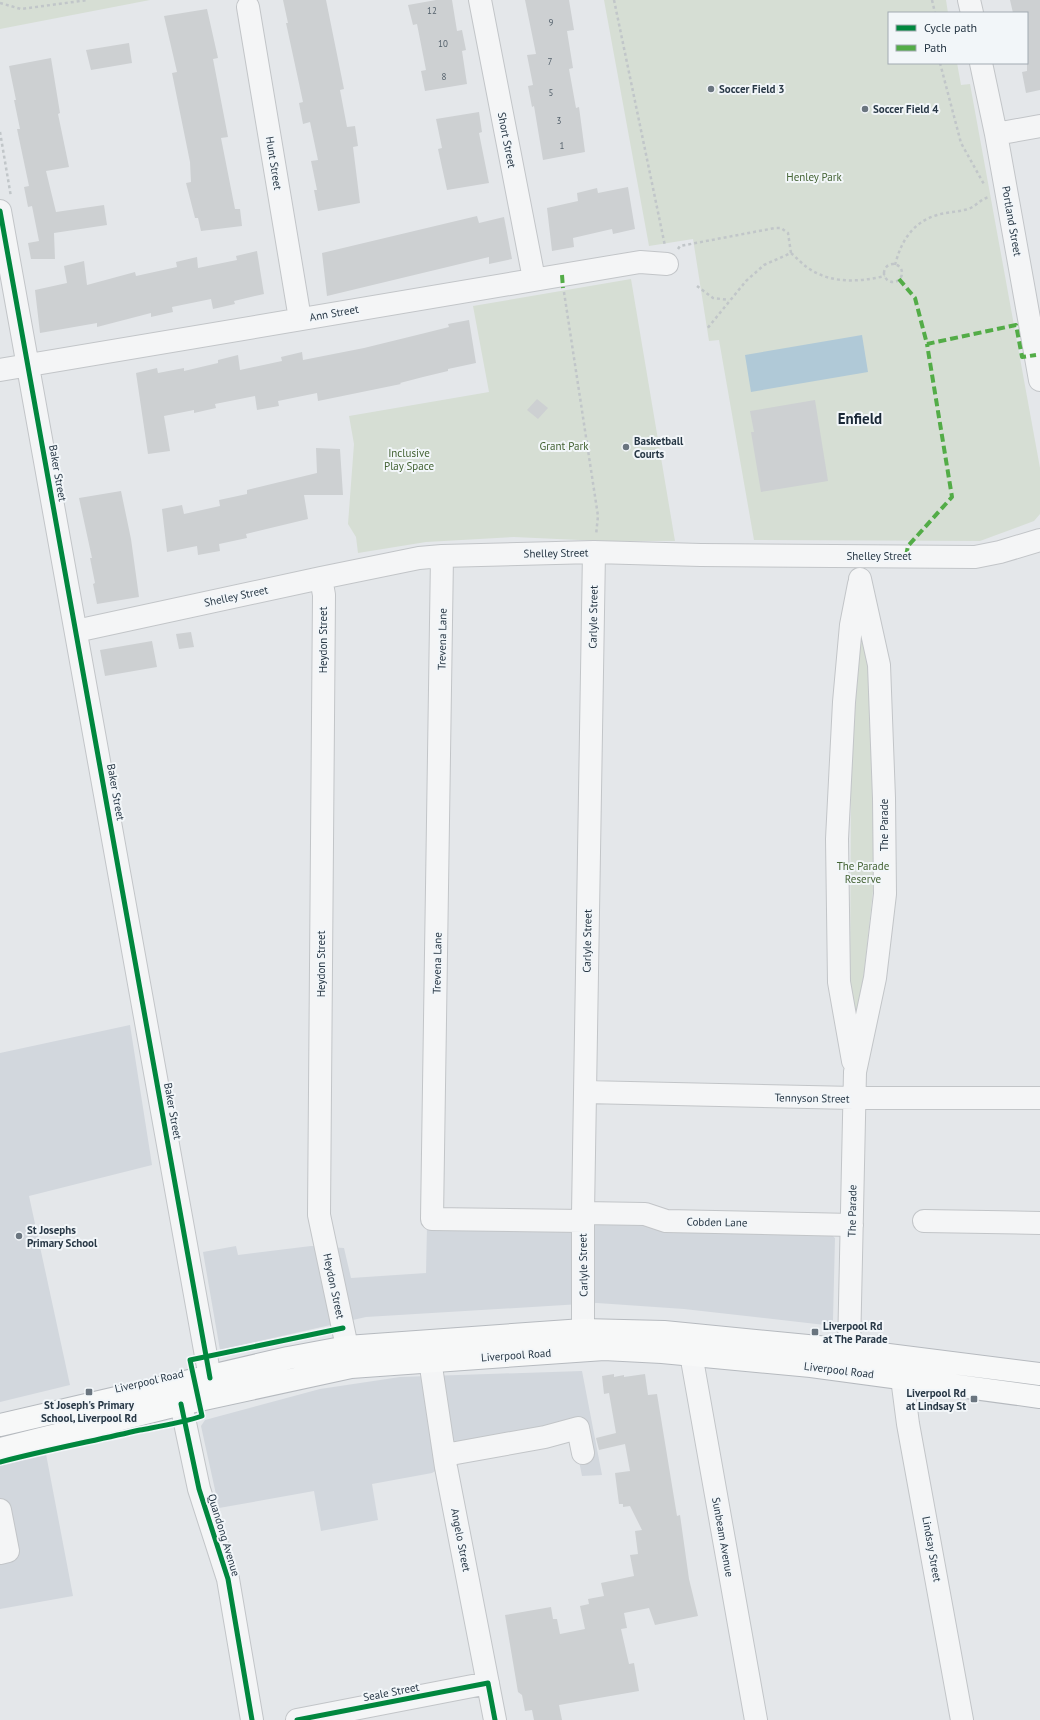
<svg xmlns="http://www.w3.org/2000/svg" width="1040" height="1720" font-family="'PT Sans',sans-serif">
<rect width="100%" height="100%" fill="#e4e7ea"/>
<path fill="#d2d7dd" d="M130,1025L152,1165L29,1196L70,1385L0,1402V1053Z
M601,1220L650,1221L655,1229L827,1231L835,1238L833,1320L825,1325L684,1309L597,1303L366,1317L220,1350L203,1252L236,1246L238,1255L311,1246L344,1248L351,1278L426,1273L427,1226Z
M582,1371L602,1475L582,1476L574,1436L458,1457L432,1473L372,1484L378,1520L321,1531L314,1491L219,1508L201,1426L205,1420L320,1389L400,1377Z
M46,1454L73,1596L0,1609V1465Z"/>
<path fill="#d6ded4" d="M0,0H150L0,29Z
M604,0H946L948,13H889V63H957L961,85L970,84L1040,468V514L1034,521L980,541L754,540L719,340L709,341L693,239L649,246Z
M631,279L675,541H601L514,537L426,542L358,553L356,537L348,524L354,444L349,416L489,392L473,306Z
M859,641L870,647L875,873L858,1027L850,990L851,773Z"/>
<path fill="#b0c9d7" d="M862,335L868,372L751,392L745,355Z"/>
<path fill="#cdd0d2" d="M283,0H326L344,89L340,90L347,127L355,126L358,146L353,147L360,203L318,211L314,190H317L311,161L318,160L310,122L303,124L299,103L303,102L286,23H288Z
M436,0H452L457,31L462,30L466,50L462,51L467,84L425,91L421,71L426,70L417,24L413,25L408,5Z
M525,0H569L574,30L567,31L573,68L569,69L576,108L579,107L585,152L543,160L534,106L532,107L528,86L533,85L527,55L536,54Z
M1010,0H1040V90L1026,93L1022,72L1027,71V13H1013Z
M207,9L218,58L213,59L228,137L221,138L235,209H240L242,226L201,231L198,218H195L186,183L191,182L190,162L172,73L177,72L164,16Z
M129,43L132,63L91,70L86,50Z
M51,58L60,113L58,114L69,167L46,171L56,212L104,205L107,225L54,233L55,259H31L28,243L39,241L32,206L28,207L24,187L29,186L17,129H20L14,100H16L9,66Z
M479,112L482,132L479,133L489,183L447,190L438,149L442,148L436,119Z
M628,187L635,229L613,234L612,229L573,238L574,247L552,251L547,208L578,201L577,193L597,188L598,193Z
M477,216L479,223L504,217L512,259L489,264V257L327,296L322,253Z
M257,251L264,294L234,301L235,304L213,309L211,299L172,307L173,312L151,317V313L97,327V323L40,333L35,290L67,283L64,266L84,261L87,285L135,272L136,276L177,267L176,262L197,257L198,268L237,260L236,256Z
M469,320L476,363L448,369V371L423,377L400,383L401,384L318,401L317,393L278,401L279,406L257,410L255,396L215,404L216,408L194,413V410L164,416L170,451L148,454L136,373L157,368L158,373L184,368V371L218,363V360L238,355L240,370L282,361L281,357L302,352L303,360L364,348L421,334L449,327L448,324Z
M537,399L548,408L538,419L527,410Z
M815,400L828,481L761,492L751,432H754L750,411Z
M316,448L340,449L343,495H304L308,519L246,534L247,538L219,544L220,551L198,555L197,546L167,552L162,509L182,505L184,514L220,506L219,500L247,494V490L317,473Z
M121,491L131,539L139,597L97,604L93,584L95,583L90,558H92L79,498Z
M191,632L194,647L179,649L176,634Z
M152,641L157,667L105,676L100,650Z
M614,1374V1377L624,1375V1377L645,1374L648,1395L657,1394L677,1516L680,1515L689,1579L698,1616L655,1625L649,1608L624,1613L627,1628L621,1629L629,1664L634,1663L639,1691L559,1705L562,1720H534L532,1710L525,1711L522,1695L518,1692L505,1615L551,1607L553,1619H557L560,1634L585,1629L580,1606L589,1604L588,1599L604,1596L601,1583L634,1576L630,1555L638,1554L635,1531L642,1530L630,1506L623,1507V1504H619L615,1473L630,1471L625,1444L599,1450L596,1438L616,1433L609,1393L604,1394L602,1376Z"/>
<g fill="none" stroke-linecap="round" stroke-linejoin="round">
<defs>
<path id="minor" d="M480,0L534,279
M969,0L972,13
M248,7L300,319
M981,63L996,134L1040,380
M996,134L1040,126
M0,211L210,1378
M0,370L640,262L667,264
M442,556L432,1219L583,1221
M321,578L324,595L319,1215L347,1347
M76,631L321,578L419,558L442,556L594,552L701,555L975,557L1000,552L1040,540
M853,1061L839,982L837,839L844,702L851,625L859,584
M585,1092L854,1098H1040
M583,1213L645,1214L666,1221L852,1225
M924,1221L1040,1223
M583,1330V1213L594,552
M849,1350L855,1072L875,978L885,894L884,798L879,665L860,579
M691,1354L756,1720
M430,1360L446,1467L495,1720
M902,1378L908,1424L962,1720
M181,1404L199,1489L228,1579L252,1720
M445,1455L545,1437L578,1428L583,1453
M0,1510L8,1551L0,1553
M297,1720L488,1683"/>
<path id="highway" d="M0,1425L288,1358L347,1347L583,1330L664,1332L849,1350L1040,1374
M0,1449L181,1404L351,1367L604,1349L662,1352L811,1366L1040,1397"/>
</defs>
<use href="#minor" stroke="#c2c5c8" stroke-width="24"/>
<use href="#highway" stroke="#b6babf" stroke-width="24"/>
<path stroke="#c1c6c9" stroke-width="2.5" stroke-dasharray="3 3" stroke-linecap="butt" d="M614,0L665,246
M932,0L935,13
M0,3L21,9L88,0
M940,63L961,143L985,186
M0,132L11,197
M678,249L680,246L775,228H781L788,233L791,253L764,265L746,281L706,330
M791,253C797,258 802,264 808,268C831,284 859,282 885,276
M884 273a9 9 0 1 1 18 0a9 9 0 1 1-18 0Z
M895,265C901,241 913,222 937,215C947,212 958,212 968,209C977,206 981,198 990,197
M697,286L713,298L729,300
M564,292L598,516L596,535"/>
<use href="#minor" stroke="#f4f5f6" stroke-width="22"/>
<use href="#highway" stroke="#f7f8f8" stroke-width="22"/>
<path stroke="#53ac47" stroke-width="4" stroke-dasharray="8 4" stroke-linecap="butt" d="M562,275L563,288
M899,279L915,298L927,344L1016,325L1022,357L1036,355
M906,556L908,546L952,497L927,344"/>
<defs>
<path id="cycleway" d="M0,211L210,1378
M181,1404L199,1489L228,1579L252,1720
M0,1462C46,1450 93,1441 140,1430C161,1426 181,1423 202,1416L190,1360L343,1328
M297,1720L488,1683L495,1720"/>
</defs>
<use href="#cycleway" stroke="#f2f6f9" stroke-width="8"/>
<use href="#cycleway" stroke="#00873e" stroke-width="5"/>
</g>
<g fill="#6a757f" stroke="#f2f6f9" stroke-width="1.5">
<circle cx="711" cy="89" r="4"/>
<circle cx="865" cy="109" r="4"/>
<circle cx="626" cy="447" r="4"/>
<circle cx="19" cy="1236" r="4"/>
<rect x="811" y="1328" width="8" height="8" rx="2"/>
<rect x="85" y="1388" width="8" height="8" rx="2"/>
<rect x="970" y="1395" width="8" height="8" rx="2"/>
</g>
<g text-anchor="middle" stroke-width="4" stroke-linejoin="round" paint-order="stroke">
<g font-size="9" fill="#525f6a">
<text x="432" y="14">12</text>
<text x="551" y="26">9</text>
<text x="443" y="47">10</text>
<text x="550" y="65">7</text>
<text x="444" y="80">8</text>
<text x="551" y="96">5</text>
<text x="559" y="124">3</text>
<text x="562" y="149">1</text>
</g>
<g font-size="11" font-weight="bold" fill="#283846" stroke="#f2f6f9" text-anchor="start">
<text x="719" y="93">Soccer Field 3</text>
<text x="873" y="113">Soccer Field 4</text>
<text x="634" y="445">Basketball<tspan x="634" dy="13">Courts</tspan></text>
<text x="27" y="1234">St Josephs<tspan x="27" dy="13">Primary School</tspan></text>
<text x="823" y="1330">Liverpool Rd<tspan x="823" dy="13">at The Parade</tspan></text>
<text x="966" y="1397" text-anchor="end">Liverpool Rd<tspan x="966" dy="13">at Lindsay St</tspan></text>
<text x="89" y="1409" text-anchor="middle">St Joseph's Primary<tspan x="89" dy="13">School, Liverpool Rd</tspan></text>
</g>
<g font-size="11" fill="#283846" stroke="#f2f6f9">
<text transform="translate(507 140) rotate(79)" y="4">Short Street</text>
<text transform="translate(274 163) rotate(81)" y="4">Hunt Street</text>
<text transform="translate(1012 221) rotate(80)" y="4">Portland Street</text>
<text transform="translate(334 313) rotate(-10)" y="4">Ann Street</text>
<text transform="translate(58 473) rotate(80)" y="4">Baker Street</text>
<text transform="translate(556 553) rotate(-1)" y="4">Shelley Street</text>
<text x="879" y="560">Shelley Street</text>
<text transform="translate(236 596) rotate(-12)" y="4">Shelley Street</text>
<text transform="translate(593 617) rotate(-89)" y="4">Carlyle Street</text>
<text transform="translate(442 639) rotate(-89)" y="4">Trevena Lane</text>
<text transform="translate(323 640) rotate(-90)" y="4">Heydon Street</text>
<text transform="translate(116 792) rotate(80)" y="4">Baker Street</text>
<text transform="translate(884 825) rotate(-90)" y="4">The Parade</text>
<text transform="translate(587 941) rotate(-89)" y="4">Carlyle Street</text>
<text transform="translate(437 963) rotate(-89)" y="4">Trevena Lane</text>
<text transform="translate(321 964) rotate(-90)" y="4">Heydon Street</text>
<text transform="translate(812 1098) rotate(1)" y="4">Tennyson Street</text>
<text transform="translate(173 1111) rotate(80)" y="4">Baker Street</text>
<text transform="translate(852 1211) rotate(-89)" y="4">The Parade</text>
<text transform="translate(717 1222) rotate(1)" y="4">Cobden Lane</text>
<text transform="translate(583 1265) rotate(-91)" y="4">Carlyle Street</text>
<text transform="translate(334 1286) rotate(78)" y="4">Heydon Street</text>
<text transform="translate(516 1355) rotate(-4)" y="4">Liverpool Road</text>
<text transform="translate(839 1370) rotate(7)" y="4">Liverpool Road</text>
<text transform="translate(149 1381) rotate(-13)" y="4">Liverpool Road</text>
<text transform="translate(224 1535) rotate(73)" y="4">Quandong Avenue</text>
<text transform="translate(723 1537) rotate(80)" y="4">Sunbeam Avenue</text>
<text transform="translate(461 1540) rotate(79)" y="4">Angelo Street</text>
<text transform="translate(932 1549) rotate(80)" y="4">Lindsay Street</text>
<text transform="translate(391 1692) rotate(-11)" y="4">Seale Street</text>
</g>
<g font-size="11" fill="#446334" stroke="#f2f6f9">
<text x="814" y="181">Henley Park</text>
<text x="564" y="450">Grant Park</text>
<text x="409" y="457">Inclusive<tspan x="409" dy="13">Play Space</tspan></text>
<text x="863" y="870">The Parade<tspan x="863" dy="13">Reserve</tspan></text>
</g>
<g font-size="15" font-weight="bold" fill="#1a2837" stroke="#f2f6f9">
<text x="860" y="424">Enfield</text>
</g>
</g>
<rect x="888" y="12" width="140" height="52" fill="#f2f6f9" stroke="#a1aab1"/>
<rect x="896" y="25" width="20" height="6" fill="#00873e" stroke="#a1aab1"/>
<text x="924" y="32" font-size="12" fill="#283846">Cycle path</text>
<rect x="896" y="45" width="20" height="6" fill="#53ac47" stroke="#a1aab1"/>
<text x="924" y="52" font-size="12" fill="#283846">Path</text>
</svg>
